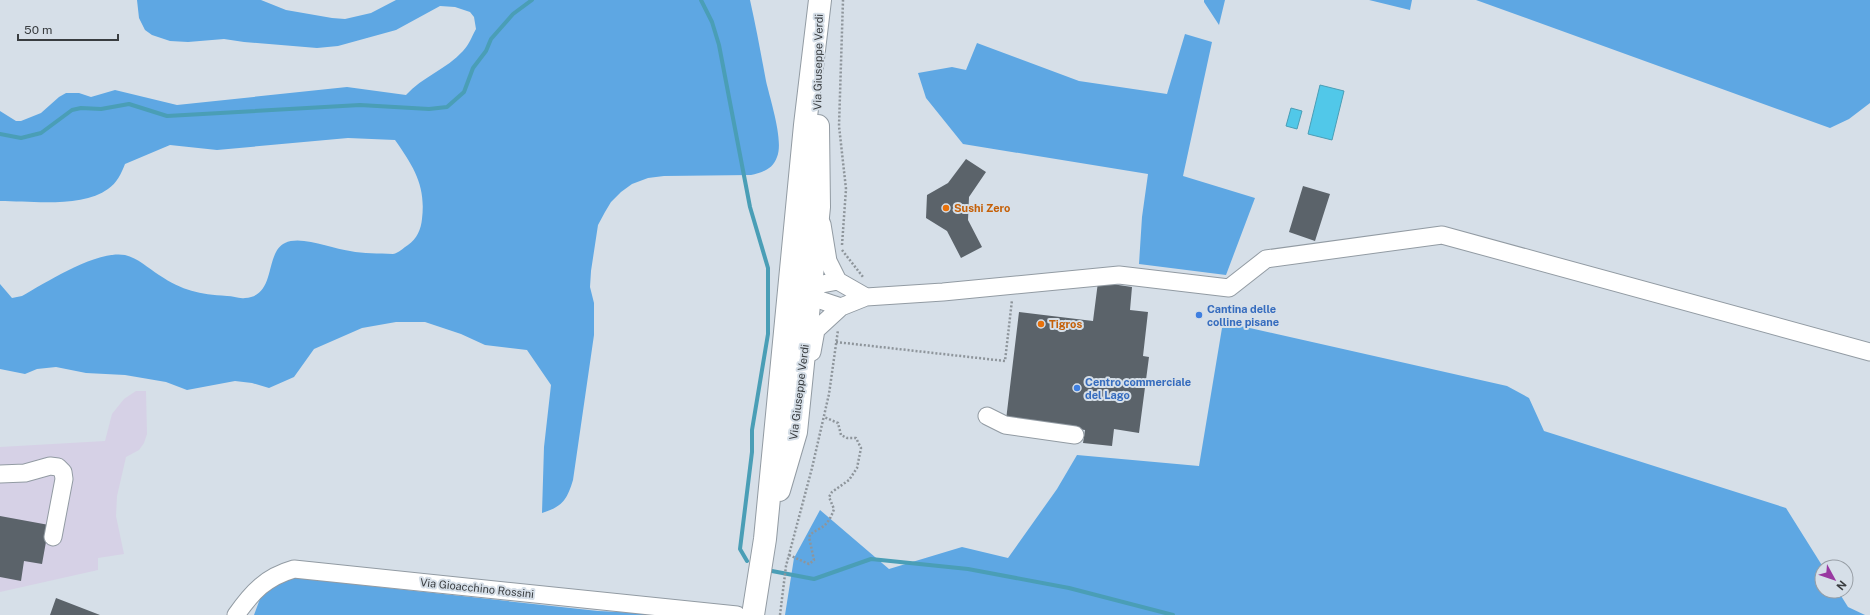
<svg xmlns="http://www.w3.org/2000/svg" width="1870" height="615" font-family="'Public Sans',sans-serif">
<rect width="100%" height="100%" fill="#d6dfe8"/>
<path fill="#d6d1e6" d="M136,391H146L147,434L144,443L139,450L126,457L117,496L116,516L124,554L98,558V570L0,592V447L105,441L112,414L124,399Z"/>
<path fill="#5ea7e3" d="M137,0H261L286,10L332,18L345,19L371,13L396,0H750C756,27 761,54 766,81C770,99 784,141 777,157C773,169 763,172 751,175L664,176L648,178L632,184L621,192L611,202L605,212L598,225L591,271L590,287L594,303V335L573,480C567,500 562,507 542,513L544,447L551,385L527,350L485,345L461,334L425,322H396L362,328L314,349L294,377L269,388L252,383L235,381L187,390L166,382L125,375L86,373L56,367L37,369L25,374L0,369V284L12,298L22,296C47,282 96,250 125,255C138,258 148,268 159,275C183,291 199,294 227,296C233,296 239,299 245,298C277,296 264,253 285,243C301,235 333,249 350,251C364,254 378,253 393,254C399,253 403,248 408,245C417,239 421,229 422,219C426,186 414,167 395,140L348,138L217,150L170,145L125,164C121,174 117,183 108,189C82,208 31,201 0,201V111L16,121H21L41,113L59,97L66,93H79L91,97L115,90L177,105L347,87L406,95C422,77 447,69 463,51C469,45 472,36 476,29L474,17L470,12L455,7L440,6L396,30L338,46L317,48L244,42L224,39L188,42L170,41L152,35L145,30L139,18Z
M1204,0H1225L1219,25L1204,2Z
M1369,0H1412L1410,10Z
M1476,0H1870V103L1849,119L1830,128Z
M1185,34L1212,42L1183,176L1255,198L1226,275L1139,264L1142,217L1148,174L963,144L926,98L918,73L952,67L966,70L977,43L1079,81L1167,94Z
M1223,322L1507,386L1529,398L1544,431L1786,508L1823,567L1822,591H1838L1848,607L1865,615H785L794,558L820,510L889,569L962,547L1008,558L1057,489L1077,455L1199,466Z
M288,577L598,611L682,615H254L261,596Z"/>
<path fill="#51c8e9" stroke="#4a9eb6" d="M1320,85L1344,91L1332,140L1308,134Z
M1291,108L1302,111L1297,129L1286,126Z"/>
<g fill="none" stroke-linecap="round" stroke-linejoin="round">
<path stroke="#4a9eb6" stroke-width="4" d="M701,0L712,22L719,45L750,207L768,268V334L752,430V452L740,549L747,561
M0,134L21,138L41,133L72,110L81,108L101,109L129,104L167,116L360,105L429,109L447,107L464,92L473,68L486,51L491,39L513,14L532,0
M772,571L814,579L871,559L968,569L1069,588L1173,615"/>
</g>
<path fill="#5b636a" d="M966,159L986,172L969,197L968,220L982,247L961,258L947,231L926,218L927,195L948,183Z
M1303,186L1330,194L1315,241L1289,232Z
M1098,282L1132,287L1130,310L1148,312L1143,356L1149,357L1139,433L1114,429L1112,446L1083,443L1085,430L1006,420L1019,312L1093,321Z
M0,516L49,525L42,564L24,561L21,581L0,577Z
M56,598L100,615H50Z"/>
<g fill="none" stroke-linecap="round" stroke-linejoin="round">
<defs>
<path id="minor" d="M822,224L828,261L838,281L866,297
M838,281L822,284L810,290L817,299L841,307
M812,352L816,330L841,307L866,297L943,292L1119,275L1229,288L1266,259L1442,235L1870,352
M987,416L1005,425L1075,435
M0,474L25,473L50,466L58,467L63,472L64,479L53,537
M236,615C252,592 266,577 294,569L737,615"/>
<path id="major" d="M779,490L796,432L819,207L818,126
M753,615L765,539L805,125L820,0"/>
</defs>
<use href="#minor" stroke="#929ba3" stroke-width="19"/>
<use href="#major" stroke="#929ba3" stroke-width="24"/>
<path stroke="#8e959b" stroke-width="2.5" stroke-dasharray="2 2" stroke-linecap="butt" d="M842,245L846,189L839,126L843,0
M842,250L863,277
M836,342L1005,361L1012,300
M789,555L809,564L814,560L809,537C812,532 814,532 819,529C827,525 831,518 834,509L829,497L832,492L849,480L857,468L861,448L856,438H847L841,435L838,423L824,417
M780,615L786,566L812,468L829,394L838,330"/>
<use href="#minor" stroke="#fff" stroke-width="17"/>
<use href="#major" stroke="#fff" stroke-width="22"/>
</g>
<g fill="#e8710a" stroke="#d6dfe8" stroke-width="1.5">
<circle cx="946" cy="208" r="4"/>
<circle cx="1041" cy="324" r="4"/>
</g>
<g fill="#3f7fe0" stroke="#d6dfe8" stroke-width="1.5">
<circle cx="1199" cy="315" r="4"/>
<circle cx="1077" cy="388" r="4"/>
</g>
<g text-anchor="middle" stroke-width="4" stroke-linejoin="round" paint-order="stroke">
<g font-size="11" fill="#393d40" stroke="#d6dfe8">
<text transform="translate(818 62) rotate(-89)" y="4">Via Giuseppe Verdi</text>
<text transform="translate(799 392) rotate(-83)" y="4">Via Giuseppe Verdi</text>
<text transform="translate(477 588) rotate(6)" y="4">Via Gioacchino Rossini</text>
</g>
<g font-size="11" font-weight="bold" fill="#c56008" stroke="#d6dfe8" text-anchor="start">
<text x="954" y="212">Sushi Zero</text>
<text x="1049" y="328">Tigros</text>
</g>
<g font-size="11" font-weight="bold" fill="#366cbe" stroke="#d6dfe8" text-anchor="start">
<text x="1207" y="313">Cantina delle<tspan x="1207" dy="13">colline pisane</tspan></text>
<text x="1085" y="386">Centro commerciale<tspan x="1085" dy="13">del Lago</tspan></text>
</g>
</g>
<g transform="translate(1834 579) rotate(130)"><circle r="19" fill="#d6dfe8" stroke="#979ea5"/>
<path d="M0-3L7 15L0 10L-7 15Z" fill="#9939a1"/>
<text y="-6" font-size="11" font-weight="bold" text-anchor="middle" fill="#393d40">N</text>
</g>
<path d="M18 34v6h100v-6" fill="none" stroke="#393d40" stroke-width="2"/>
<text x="24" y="34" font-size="12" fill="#393d40" stroke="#d6dfe8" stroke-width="3" paint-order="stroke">50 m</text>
</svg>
